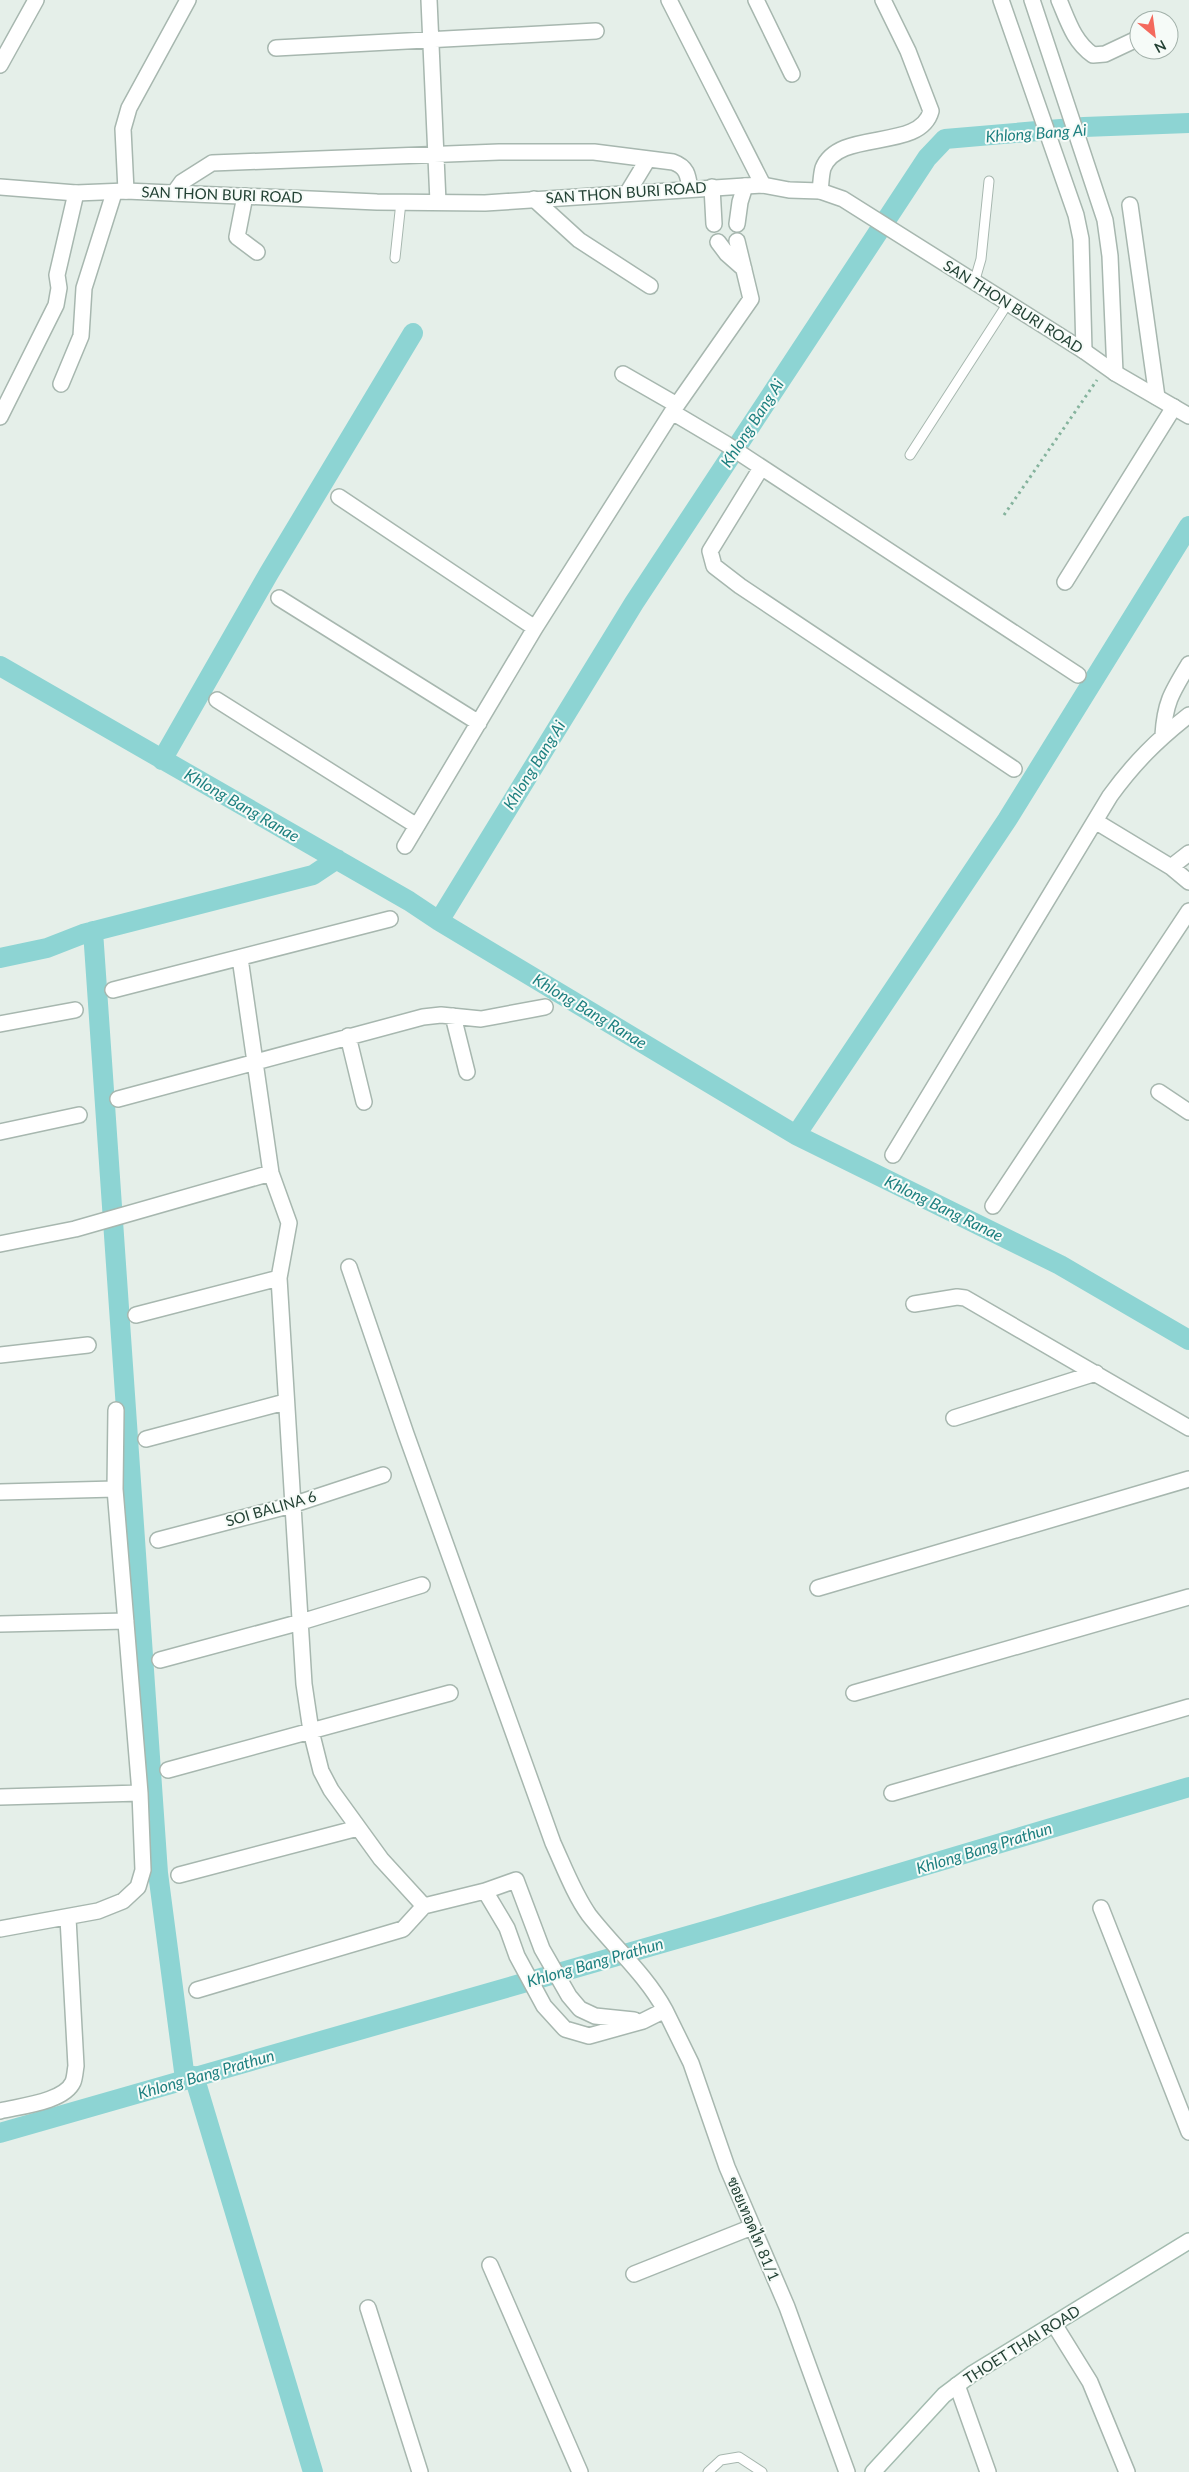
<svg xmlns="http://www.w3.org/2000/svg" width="1189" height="2472" font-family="Lato,Sarabun,sans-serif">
<rect width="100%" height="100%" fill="#e5efe9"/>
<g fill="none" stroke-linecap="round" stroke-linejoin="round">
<path stroke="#8dd4d3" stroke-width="20" d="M0,666L409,901L439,921L796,1135L1060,1265L1189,1340
M162,760L269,573L413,333
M439,921L634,603L927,158L945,139L1084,127L1189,123
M93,931L158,1873L185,2079
M0,958L47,948L83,934L313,875L337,859
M796,1135L1007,820L1189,526
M194,2076L313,2472
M0,2133L722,1926L1189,1787"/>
<defs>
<path id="service" d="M395,258L401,202
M974,283L981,259L989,181
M910,455L1008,303
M708,2472L721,2460L739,2457L762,2472"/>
<path id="minor" d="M429,0L438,202
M669,0L763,185
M756,0L792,74
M1001,0L1076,215L1081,239L1084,351
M1032,0L1105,220L1110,256L1115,373
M1059,0C1068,21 1074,42 1093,55L1105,54L1139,38
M276,48L596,31
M0,65L36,0
M712,187L714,224
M126,191L123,129L129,108L188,0
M820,191C821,184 821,175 823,168C839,128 920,152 931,111L908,51L883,0
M628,192L648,159
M174,193L182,182L212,163L499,152H594L673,162C687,167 688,175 690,189
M245,196L237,237L257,252
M534,199L579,240L650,286
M1130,205L1157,397
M737,224L740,202L745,186
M718,242L727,254L744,269
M623,374L677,405
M61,384L81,336L84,288L114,193
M672,412L726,444L1078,675
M0,417L56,305L59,288L57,275L76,193
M761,468L710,551L714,566L740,586L1014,769
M339,497L535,628
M1065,582L1174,407
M279,598L479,723
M217,700L417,826
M1163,735C1165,702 1172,692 1189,664
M1095,821L1171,867L1189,882
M405,846L535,628L672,412L751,299L737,241
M1171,867L1189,853
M240,958L271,1173L289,1223L279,1278L304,1684L311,1731L321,1771L331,1790L381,1859L424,1906
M113,990L390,919
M453,1016L467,1072
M0,1024L75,1010
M348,1036L364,1102
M1159,1092L1189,1112
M118,1099L423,1017L441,1015L481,1019L545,1007
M0,1132L79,1115
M893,1155L1110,796C1134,763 1157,740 1189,715
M993,1206L1189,911
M0,1244L75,1229L271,1173
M349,1267L406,1434L553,1843C564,1867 574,1894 589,1915C614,1947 646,1975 665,2010
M914,1304L957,1297L965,1298L1189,1428
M136,1315L279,1278
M0,1355L88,1345
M954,1418L1096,1373
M146,1439L285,1402
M0,1492L115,1489
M158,1540L292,1505L383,1475
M818,1588L1189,1479
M0,1624L126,1621
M160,1660L301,1622L422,1585
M854,1693L1189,1597
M168,1770L450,1693
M892,1793L1189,1707
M0,1797L140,1793
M179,1875L358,1828
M485,1891L507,1928L517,1956L544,2006L565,2029L589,2036L643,2021L665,2010L691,2063L727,2167L787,2307L847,2472
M424,1906L485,1891L516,1880L542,1949L569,1996L580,2009L595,2016L634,2020
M1101,1908L1189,2132
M0,1929L98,1911L123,1901L138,1887L143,1870L140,1793L115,1489L116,1410
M197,1990L403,1929L424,1906
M0,2111C20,2106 64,2102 73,2082C75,2077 75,2071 76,2066L68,1918
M490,2265L580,2472
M634,2274L752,2227
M368,2308L420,2472
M1054,2324L1090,2382L1127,2472
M957,2385L988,2472"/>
<path id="tertiary" d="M0,187L76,193L126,191L377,202L485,203L745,186L763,185L789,190L820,191L843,199L1084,351L1115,373L1189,416"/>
<path id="secondary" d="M873,2472L944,2395L972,2374L1189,2241"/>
</defs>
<use href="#service" stroke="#a7b7af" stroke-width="11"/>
<use href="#minor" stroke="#a7b7af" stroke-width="18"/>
<use href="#tertiary" stroke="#a7b7af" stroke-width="18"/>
<use href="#secondary" stroke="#a3bbaf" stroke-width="18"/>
<path stroke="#85b39d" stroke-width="3" stroke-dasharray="2.5 4" stroke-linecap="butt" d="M1004,515L1097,380"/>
<use href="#service" stroke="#fff" stroke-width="9"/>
<use href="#minor" stroke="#fff" stroke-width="15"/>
<use href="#tertiary" stroke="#fff" stroke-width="15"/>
<use href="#secondary" stroke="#fff" stroke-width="15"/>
</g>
<g text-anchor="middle" stroke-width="4" stroke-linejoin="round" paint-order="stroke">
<g font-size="15" fill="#234134" stroke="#f6fbf8">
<text transform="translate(626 193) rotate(-4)" y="5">SAN THON BURI ROAD</text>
<text transform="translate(222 195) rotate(2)" y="5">SAN THON BURI ROAD</text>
<text transform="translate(1013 307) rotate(32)" y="5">SAN THON BURI ROAD</text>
<text transform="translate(271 1509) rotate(-16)" y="5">SOI BALINA 6</text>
<text transform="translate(753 2229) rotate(67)" y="5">ซอยเทอดไท 81/1</text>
<text transform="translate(1022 2345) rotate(-32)" y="5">THOET THAI ROAD</text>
</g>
<g font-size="16" font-style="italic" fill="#1c7f7f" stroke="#f6fbf8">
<text transform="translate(1036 133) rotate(-4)" y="6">Khlong Bang Ai</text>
<text transform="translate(752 423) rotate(-57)" y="6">Khlong Bang Ai</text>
<text transform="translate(534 765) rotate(-58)" y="6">Khlong Bang Ai</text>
<text transform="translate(242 805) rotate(30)" y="6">Khlong Bang Ranae</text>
<text transform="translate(590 1011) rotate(31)" y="6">Khlong Bang Ranae</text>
<text transform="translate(944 1208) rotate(26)" y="6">Khlong Bang Ranae</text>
<text transform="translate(984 1848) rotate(-17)" y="6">Khlong Bang Prathun</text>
<text transform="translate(595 1962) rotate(-16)" y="6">Khlong Bang Prathun</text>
<text transform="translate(206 2074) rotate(-16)" y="6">Khlong Bang Prathun</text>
</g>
</g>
<g transform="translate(1154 35) rotate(151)"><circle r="24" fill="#f6fbf8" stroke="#a2b1aa"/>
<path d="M0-4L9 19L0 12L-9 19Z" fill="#f4695d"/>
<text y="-8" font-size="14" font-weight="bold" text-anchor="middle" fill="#234134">N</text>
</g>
</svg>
